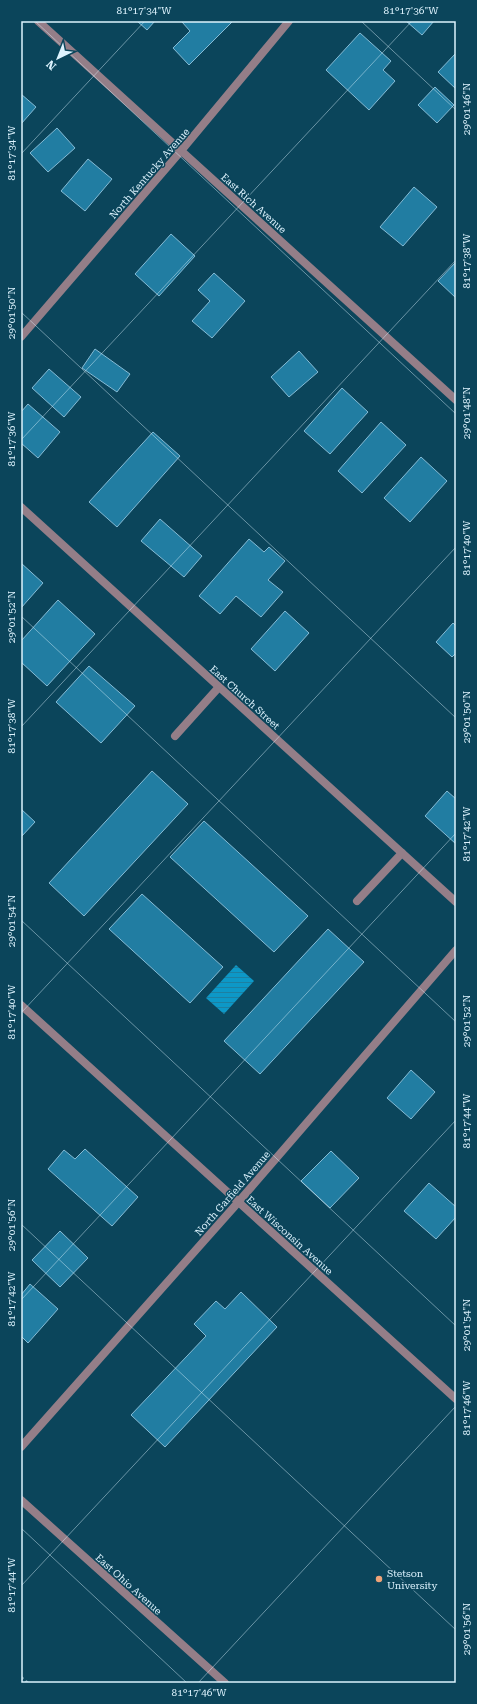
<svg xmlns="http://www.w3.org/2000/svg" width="477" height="1704" font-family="'Roboto Serif',serif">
<defs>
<pattern id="water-rules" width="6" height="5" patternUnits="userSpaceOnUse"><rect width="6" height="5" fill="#0d98c7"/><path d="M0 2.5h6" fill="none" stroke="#1d80a2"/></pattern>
</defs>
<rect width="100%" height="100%" fill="#0b455b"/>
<path fill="url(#water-rules)" d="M236,965L254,981L224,1014L206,998Z"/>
<path fill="#217da2" stroke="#85bbd5" d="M137,21H155L147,30Z
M183,21H233L189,65L173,48L190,31L182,22Z
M406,21H434L422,35Z
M360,33L391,61L383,70L395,81L369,110L326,70Z
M456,53V89L438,72Z
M435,87L454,105L437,123L418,105Z
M21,94L36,107L21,124Z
M57,128L75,148L48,172L30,153Z
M88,159L112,179L85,211L61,191Z
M414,187L437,207L403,246L380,227Z
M171,234L195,256L159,296L135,274Z
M456,262V298L438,281Z
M214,273L245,301L212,338L192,321L210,301L198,290Z
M95,349L130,374L117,392L82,368Z
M299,351L318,372L289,397L271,377Z
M49,369L81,397L64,417L32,388Z
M342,388L368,412L330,454L304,431Z
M28,404L60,432L38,458L21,443V412Z
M381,422L406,445L362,493L338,471Z
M153,432L180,456L117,527L89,502Z
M421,457L447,481L410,522L384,498Z
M160,519L202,556L184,577L141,541Z
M249,539L264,552L269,547L285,561L268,580L283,592L261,617L236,596L220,614L199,596Z
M21,563L43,583L21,608Z
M58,600L95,634L47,686L21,662V641Z
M285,611L309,633L275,671L251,649Z
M453,623L456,626V653L452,657L436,642Z
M89,666L135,706L101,743L56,702Z
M152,771L188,804L84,916L49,883Z
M447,791L456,799V844L425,816Z
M21,809L35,822L21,837Z
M204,821L308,916L274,952L170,857Z
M142,894L223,967L190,1003L109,929Z
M328,929L364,962L260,1074L224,1041Z
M411,1070L435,1092L411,1119L387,1098Z
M85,1149L138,1197L112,1226L48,1169L64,1150L75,1159Z
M331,1151L359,1178L330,1208L301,1181Z
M429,1183L456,1207V1217L436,1239L404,1211Z
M60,1231L88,1258L60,1287L32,1260Z
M30,1284L58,1309L28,1343L21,1336V1295Z
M241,1292L277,1327L165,1447L131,1415L206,1336L194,1324L216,1301L225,1309Z"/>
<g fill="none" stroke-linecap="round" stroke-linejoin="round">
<path stroke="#6f98a9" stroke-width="2.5" stroke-dasharray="3 3" stroke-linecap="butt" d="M21,1677L28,1683"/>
<path stroke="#947e88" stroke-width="8" d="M175,736L219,687
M357,901L402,853"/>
<path stroke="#947e88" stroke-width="8" d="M38,21L456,400
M21,337L181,151L289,21
M21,507L456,902
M21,1500L225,1683"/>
<path stroke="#947e88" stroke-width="8" d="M21,1005L456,1399
M21,1447L234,1207L456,950"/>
</g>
<path fill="none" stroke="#ddf3fe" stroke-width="1" stroke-opacity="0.45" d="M35,21L456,414M361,21L456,110M21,154L145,21M21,312L456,718M21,440L412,21M21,616L456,1022M21,727L456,260M21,920L456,1326M21,1013L456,547M21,1224L456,1630M21,1300L456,833M21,1528L187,1683M21,1586L456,1120M198,1683L456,1406"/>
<circle fill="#efa378" stroke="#0b455b" stroke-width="1.5" cx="379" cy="1579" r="4"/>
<g text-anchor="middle" stroke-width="3" stroke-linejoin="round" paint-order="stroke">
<g font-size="10" fill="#ddf3fe" stroke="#0b455b">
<text transform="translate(149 173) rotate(-49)" y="4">North Kentucky Avenue</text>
<text transform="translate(254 203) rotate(42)" y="4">East Rich Avenue</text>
<text transform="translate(245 697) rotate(42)" y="4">East Church Street</text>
<text transform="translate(232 1193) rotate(-49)" y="4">North Garfield Avenue</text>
<text transform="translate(290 1235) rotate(42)" y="4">East Wisconsin Avenue</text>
<text transform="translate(129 1584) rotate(42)" y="4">East Ohio Avenue</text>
</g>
<g font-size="10" fill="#ddf3fe" stroke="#0b455b" text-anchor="start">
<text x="387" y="1577">Stetson<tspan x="387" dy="12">University</tspan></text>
</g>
</g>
<rect width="477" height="1704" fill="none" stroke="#0b455b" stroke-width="44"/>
<g transform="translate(58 58) rotate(223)" stroke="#0b455b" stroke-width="3" paint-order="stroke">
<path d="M0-3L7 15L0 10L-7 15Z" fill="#ddf3fe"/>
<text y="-6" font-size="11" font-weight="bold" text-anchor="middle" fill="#ddf3fe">N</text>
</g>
<rect x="22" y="22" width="433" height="1660" fill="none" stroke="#ddf3fe" stroke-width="1.5"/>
<g font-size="10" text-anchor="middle" fill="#ddf3fe">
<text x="144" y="14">81°17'34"W</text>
<text x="411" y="14">81°17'36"W</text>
<text transform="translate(466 109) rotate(-90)" y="4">29°01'46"N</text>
<text transform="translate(11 153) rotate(-90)" y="4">81°17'34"W</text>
<text transform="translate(466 261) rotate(-90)" y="4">81°17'38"W</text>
<text transform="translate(11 313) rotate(-90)" y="4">29°01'50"N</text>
<text transform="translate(466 413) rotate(-90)" y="4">29°01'48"N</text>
<text transform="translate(11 439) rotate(-90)" y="4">81°17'36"W</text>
<text transform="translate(466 548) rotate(-90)" y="4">81°17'40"W</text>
<text transform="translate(11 617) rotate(-90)" y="4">29°01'52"N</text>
<text transform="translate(466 717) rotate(-90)" y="4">29°01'50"N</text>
<text transform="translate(11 726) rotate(-90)" y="4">81°17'38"W</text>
<text transform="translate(466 834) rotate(-90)" y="4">81°17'42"W</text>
<text transform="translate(11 921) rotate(-90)" y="4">29°01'54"N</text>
<text transform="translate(11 1012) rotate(-90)" y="4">81°17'40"W</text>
<text transform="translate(466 1021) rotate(-90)" y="4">29°01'52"N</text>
<text transform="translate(466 1121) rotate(-90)" y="4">81°17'44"W</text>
<text transform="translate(11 1225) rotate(-90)" y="4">29°01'56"N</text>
<text transform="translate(11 1299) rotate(-90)" y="4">81°17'42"W</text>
<text transform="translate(466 1325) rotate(-90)" y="4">29°01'54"N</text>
<text transform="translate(466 1408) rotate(-90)" y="4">81°17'46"W</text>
<text transform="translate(11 1585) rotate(-90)" y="4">81°17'44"W</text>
<text transform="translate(466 1629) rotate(-90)" y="4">29°01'56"N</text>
<text x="199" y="1696">81°17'46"W</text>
</g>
</svg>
